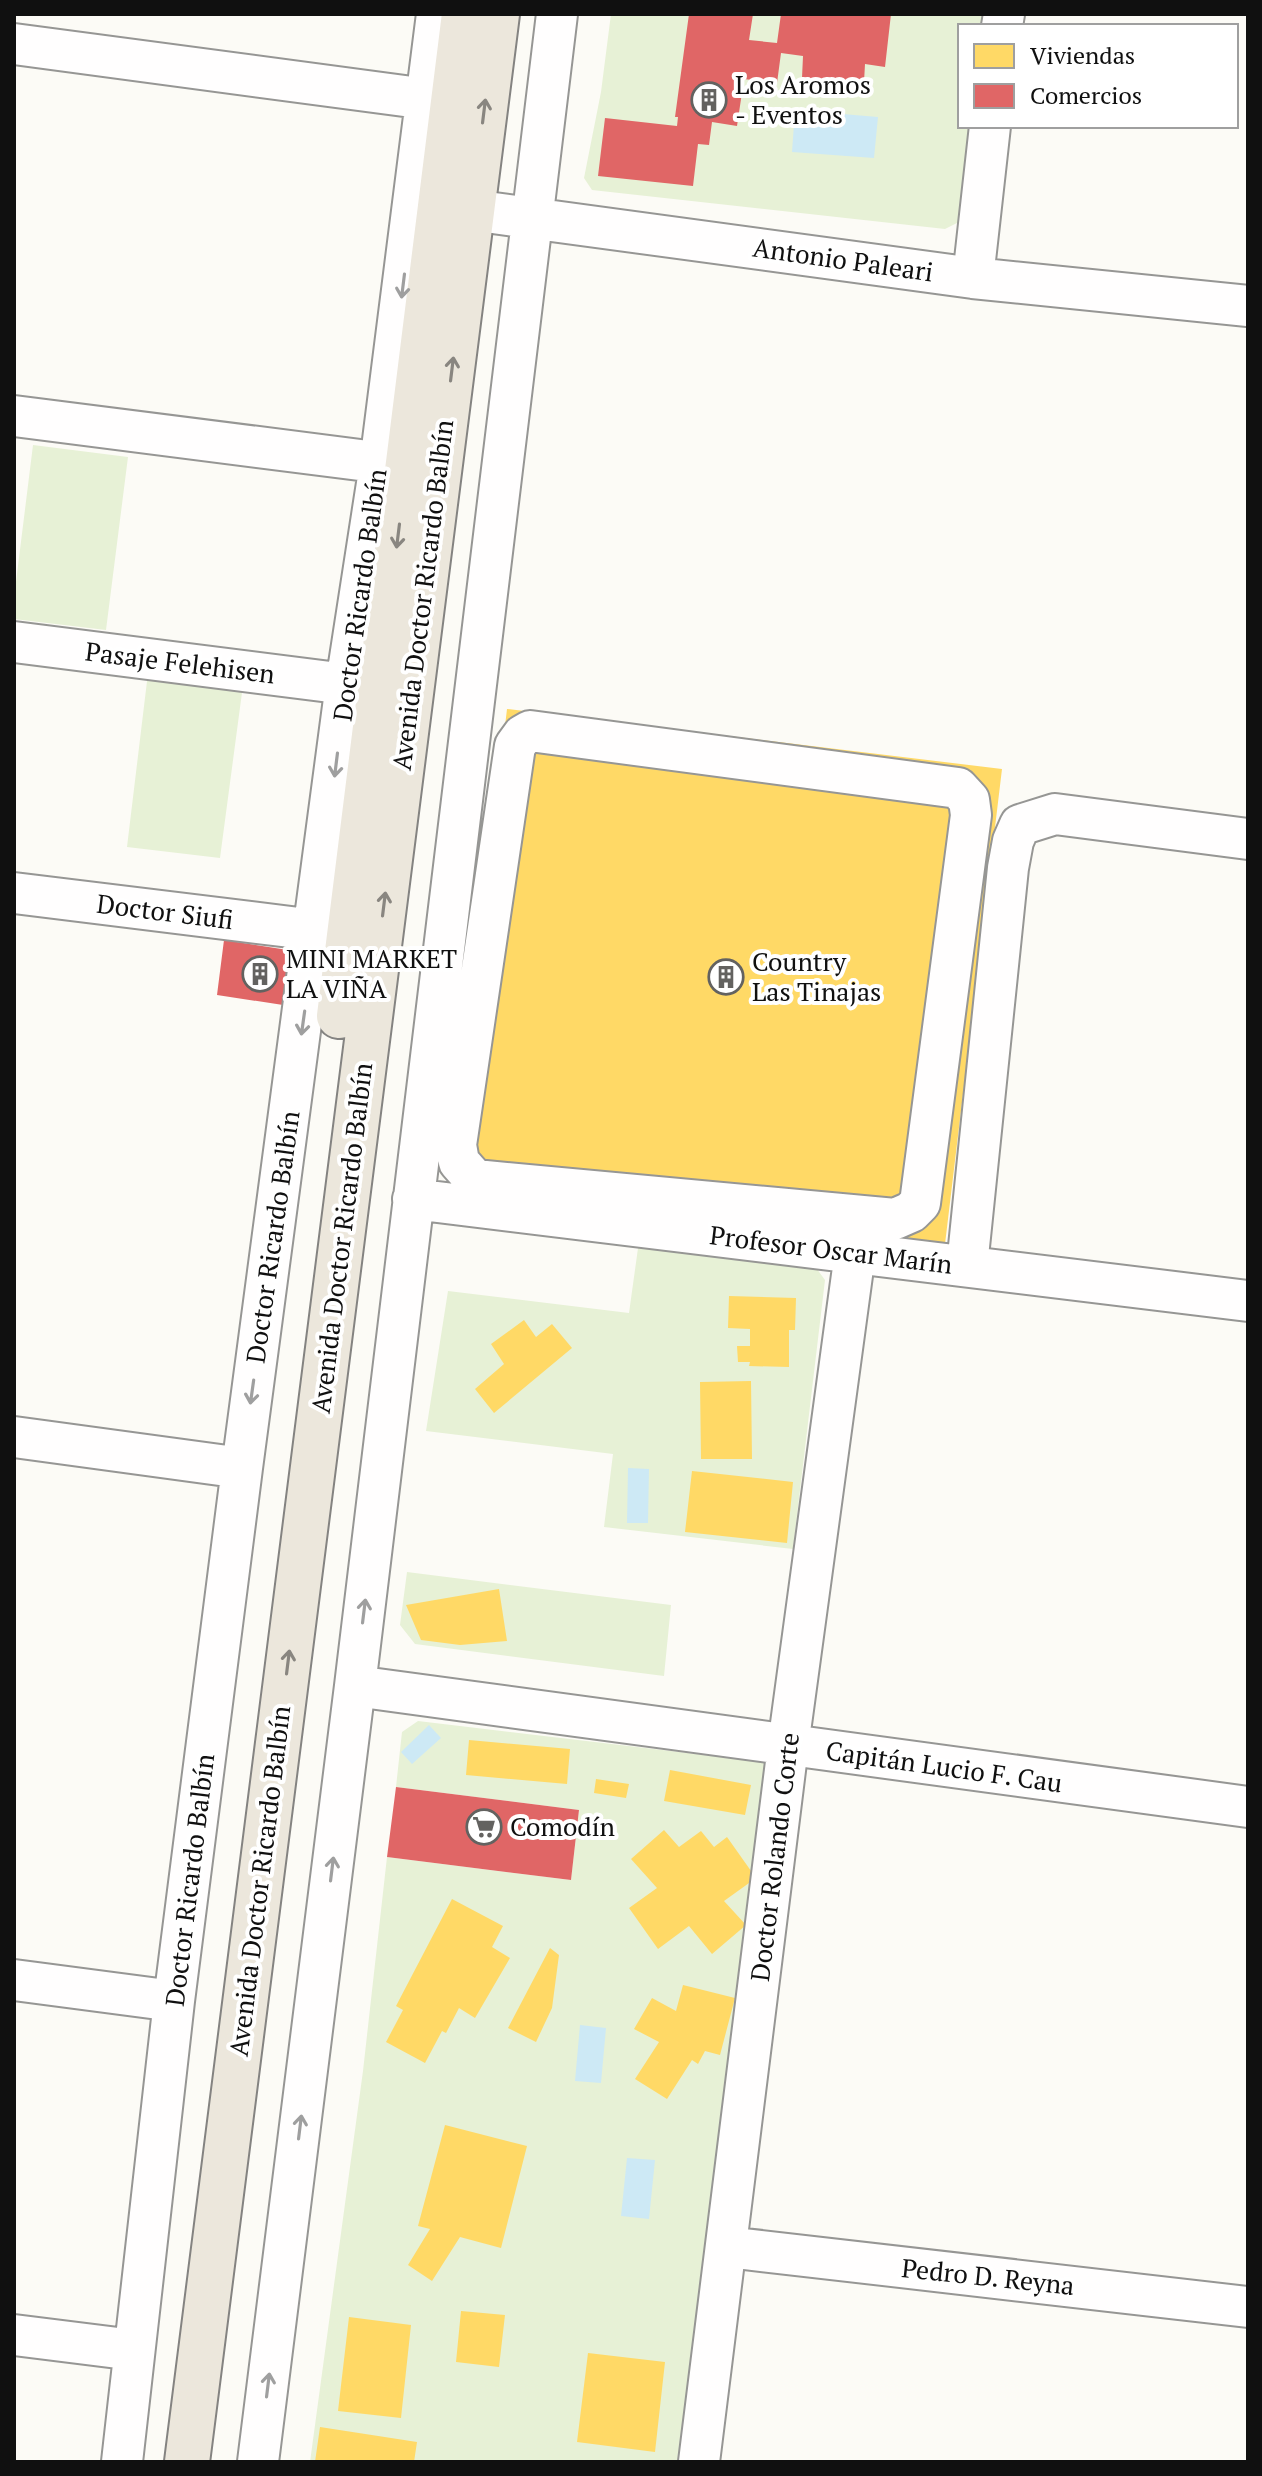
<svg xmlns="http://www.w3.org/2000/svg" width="1262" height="2476" font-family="'PT Serif',serif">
<rect width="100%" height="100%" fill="#fcfbf6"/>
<path fill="#e7f1d6" d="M611,14H990L989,26H960V126H977L959,222L945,229L592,190L584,178L601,92Z
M33,445L128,457L106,630L14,619V598Z
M148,673L243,685L220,858L127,847Z
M639,1241L814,1265L825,1280L793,1549L604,1527L613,1454L426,1431L448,1291L629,1313Z
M407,1572L671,1605L664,1676L415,1644L400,1625Z
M418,1721L764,1762L774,1778L689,2462H310L363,2071L387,1857L571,1880L579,1810L396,1787L402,1732Z"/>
<path fill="#cde9f5" d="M795,110L878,117L874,158L792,152Z
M628,1468L649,1469L648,1523H627Z
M429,1725L441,1738L412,1764L401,1752Z
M580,2025L606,2028L601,2083L575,2081Z
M627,2158L655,2160L649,2219L621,2216Z"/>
<path fill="#ffd966" d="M507,709L1002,769L945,1244L451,1184Z
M729,1296L796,1298L795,1330H789V1367L749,1366L750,1362H738L737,1346H750V1329L728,1328Z
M524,1320L536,1337L552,1324L572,1348L494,1413L475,1389L504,1364L491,1344Z
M751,1381L752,1459H701L700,1382Z
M692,1471L793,1482L787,1543L685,1532Z
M499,1589L507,1641L460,1645L421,1640L406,1605Z
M469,1740L570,1749L567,1784L466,1775Z
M670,1770L751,1785L745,1815L664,1801Z
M596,1779L629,1784L626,1798L594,1793Z
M664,1830L679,1847L701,1831L714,1847L727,1837L756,1878L724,1901L746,1925L712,1954L689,1926L658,1949L629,1908L657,1888L631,1859Z
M452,1899L503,1926L492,1947L510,1958L475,2018L459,2008L446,2033L442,2031L425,2063L386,2042L403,2010L396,2006Z
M550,1948L559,1955L552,2008L536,2042L508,2028Z
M683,1985L735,1998L720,2055L705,2051L698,2064L692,2060L667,2099L635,2079L659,2042L634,2029L652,1998L676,2011Z
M445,2125L527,2146L501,2248L460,2237L432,2281L408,2265L430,2229L418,2226Z
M461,2311L505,2315L499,2367L456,2362Z
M349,2317L411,2325L401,2418L338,2411Z
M588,2353L665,2362L655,2452L577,2442Z
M320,2427L417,2442L414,2462H315Z"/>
<path fill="#e06666" d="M689,14H753L749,40L777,43L781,14H891L885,67L865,64L864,82L802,78L803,56L781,53L777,83L744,79L737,126L712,122L709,145L698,144L693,186L598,176L605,118L677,126L678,117H675Z
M224,940L301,952L296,1007L217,995Z
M396,1787L579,1810L571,1880L387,1857Z"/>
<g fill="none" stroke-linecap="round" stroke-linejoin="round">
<defs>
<path id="minor" d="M1002,26L1004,14
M14,44L427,99
M442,206L973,278L1248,306
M973,278L990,126
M14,416L407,466
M14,642L346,684
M530,731L958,788L969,800L971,815L920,1203L911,1212L895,1219L475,1180L459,1162L456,1145L515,746L523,735Z
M14,893L315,930
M413,1199L1248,1301
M967,1266L1008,868L1013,841L1020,825L1055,814L1248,839
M14,1437L242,1468
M355,1686L1248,1807
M14,1980L174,2001
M727,2247L1248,2307
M14,2335L134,2350
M122,2462L174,2001L242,1468L346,684L380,464L437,14
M258,2462L355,1686L557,14
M699,2462L788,1746L855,1253"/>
<path id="major" d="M339,1016L464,14
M187,2462L497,14"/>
</defs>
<use href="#minor" stroke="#969694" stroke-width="44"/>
<use href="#major" stroke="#848381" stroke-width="48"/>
<use href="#minor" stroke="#fffefe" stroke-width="40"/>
<use href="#major" stroke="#ece7dc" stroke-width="44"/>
</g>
<defs><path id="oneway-shaft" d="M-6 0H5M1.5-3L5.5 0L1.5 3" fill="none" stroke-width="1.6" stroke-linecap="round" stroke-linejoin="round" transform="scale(2)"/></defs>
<g stroke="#898680">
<use href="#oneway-shaft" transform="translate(484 111) rotate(-83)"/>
<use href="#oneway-shaft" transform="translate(452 369) rotate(-83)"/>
<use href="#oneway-shaft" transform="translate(398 536) rotate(97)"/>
<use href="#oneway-shaft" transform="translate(384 904) rotate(-83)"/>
<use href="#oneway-shaft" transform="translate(288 1662) rotate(-83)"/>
</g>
<g stroke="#9f9f9f">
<use href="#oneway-shaft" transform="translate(403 286) rotate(97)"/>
<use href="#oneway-shaft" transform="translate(336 765) rotate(97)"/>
<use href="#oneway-shaft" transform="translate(303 1023) rotate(98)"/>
<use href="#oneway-shaft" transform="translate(252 1392) rotate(98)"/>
<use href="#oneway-shaft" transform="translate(364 1611) rotate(-83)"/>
<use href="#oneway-shaft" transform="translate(332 1869) rotate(-83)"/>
<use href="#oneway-shaft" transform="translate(300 2127) rotate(-83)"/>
<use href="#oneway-shaft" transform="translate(268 2385) rotate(-83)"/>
</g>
<defs>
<symbol id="building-ring" viewBox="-11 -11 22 22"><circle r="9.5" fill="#fff" stroke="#636260" stroke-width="1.5"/><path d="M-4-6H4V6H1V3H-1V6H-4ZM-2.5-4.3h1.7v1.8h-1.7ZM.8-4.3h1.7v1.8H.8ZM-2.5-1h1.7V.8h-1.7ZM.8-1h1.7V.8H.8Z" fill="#636260"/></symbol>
<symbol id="supermarket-ring" viewBox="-11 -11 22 22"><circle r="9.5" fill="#fff" stroke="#636260" stroke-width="1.5"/><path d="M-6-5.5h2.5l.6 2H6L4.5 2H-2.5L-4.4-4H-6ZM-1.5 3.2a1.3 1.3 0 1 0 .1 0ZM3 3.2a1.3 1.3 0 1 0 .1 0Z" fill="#636260"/></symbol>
</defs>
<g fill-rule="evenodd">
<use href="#building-ring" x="689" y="80" width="40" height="40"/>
<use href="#building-ring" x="240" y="954" width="40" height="40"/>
<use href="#building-ring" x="706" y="957" width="40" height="40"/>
<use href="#supermarket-ring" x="464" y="1807" width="40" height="40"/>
</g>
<g text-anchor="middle" stroke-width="8" stroke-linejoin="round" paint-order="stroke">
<g font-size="26" fill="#101010" stroke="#fff" text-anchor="start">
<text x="735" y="94">Los Aromos<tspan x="735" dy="30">- Eventos</tspan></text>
<text x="286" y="968">MINI MARKET<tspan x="286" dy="30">LA VIÑA</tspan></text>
<text x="752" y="971">Country<tspan x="752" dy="30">Las Tinajas</tspan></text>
<text x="510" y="1836">Comodín</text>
</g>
<g font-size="26" fill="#101010" stroke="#fff">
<text transform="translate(843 260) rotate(8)" y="9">Antonio Paleari</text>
<text transform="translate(360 595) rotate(-82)" y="9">Doctor Ricardo Balbín</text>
<text transform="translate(423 595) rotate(-83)" y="9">Avenida Doctor Ricardo Balbín</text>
<text transform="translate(180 663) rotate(7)" y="9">Pasaje Felehisen</text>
<text transform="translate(165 912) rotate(7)" y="9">Doctor Siufi</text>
<text transform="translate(273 1237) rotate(-82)" y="9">Doctor Ricardo Balbín</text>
<text transform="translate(342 1238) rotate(-83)" y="9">Avenida Doctor Ricardo Balbín</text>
<text transform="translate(831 1250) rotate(7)" y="9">Profesor Oscar Marín</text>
<text transform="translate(944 1767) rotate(8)" y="9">Capitán Lucio F. Cau</text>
<text transform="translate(775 1857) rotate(-83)" y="9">Doctor Rolando Corte</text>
<text transform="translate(190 1880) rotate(-83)" y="9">Doctor Ricardo Balbín</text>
<text transform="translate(260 1881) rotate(-83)" y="9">Avenida Doctor Ricardo Balbín</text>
<text transform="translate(988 2277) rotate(6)" y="9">Pedro D. Reyna</text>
</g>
</g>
<rect width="1262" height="2476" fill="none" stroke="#101010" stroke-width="32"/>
<rect x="958" y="24" width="280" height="104" fill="#ffffff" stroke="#9f9f9f" stroke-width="2"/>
<rect x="974" y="44" width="40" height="24" fill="#ffd966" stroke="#9f9f9f" stroke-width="2"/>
<text x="1030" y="64" font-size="24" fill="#101010">Viviendas</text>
<rect x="974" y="84" width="40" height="24" fill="#e06666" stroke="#9f9f9f" stroke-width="2"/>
<text x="1030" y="104" font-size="24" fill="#101010">Comercios</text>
</svg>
